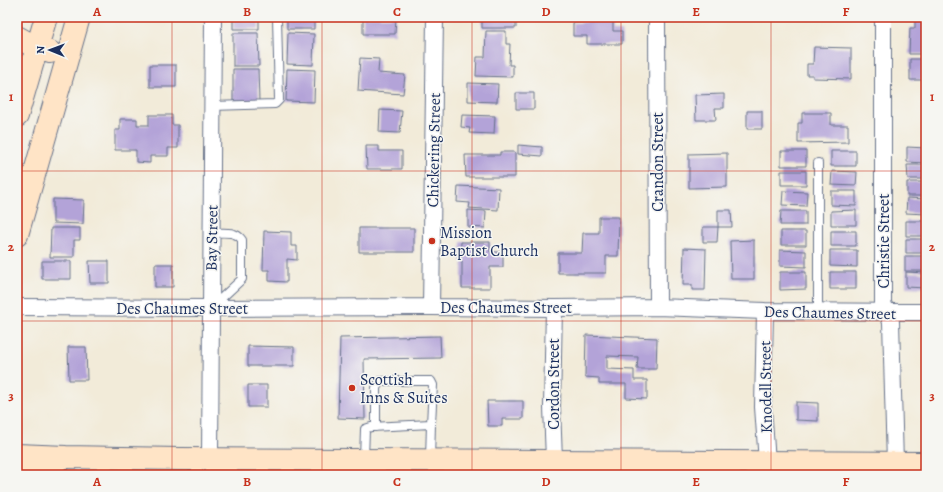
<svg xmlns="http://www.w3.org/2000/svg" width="943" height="492" font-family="Alegreya,serif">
<rect width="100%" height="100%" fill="#f6f6f2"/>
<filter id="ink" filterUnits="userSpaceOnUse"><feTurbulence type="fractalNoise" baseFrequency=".025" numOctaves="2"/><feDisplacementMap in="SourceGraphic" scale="8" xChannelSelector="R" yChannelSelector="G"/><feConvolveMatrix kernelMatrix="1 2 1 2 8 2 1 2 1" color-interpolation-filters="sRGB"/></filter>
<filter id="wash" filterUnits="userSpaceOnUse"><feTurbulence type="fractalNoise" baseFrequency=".012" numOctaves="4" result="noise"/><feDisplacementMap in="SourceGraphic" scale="16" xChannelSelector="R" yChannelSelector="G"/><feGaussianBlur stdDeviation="0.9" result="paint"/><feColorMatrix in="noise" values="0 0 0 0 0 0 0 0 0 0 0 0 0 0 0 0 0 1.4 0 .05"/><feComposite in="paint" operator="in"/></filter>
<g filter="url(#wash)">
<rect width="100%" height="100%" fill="#f2ebd9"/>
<g id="blocks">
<path fill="#b3a3d8" d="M233,17H259V29H233Z
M287,17H314V29H287Z
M363,17H396L395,34H363Z
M482,17H516V28H482Z
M587,17H613V31H622V44H587V36H573V23L587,22Z
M915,18L926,19V54H909L910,28H915Z
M486,31H506V44H510L509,65H513V77L476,76L477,57H485Z
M233,33H258L259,66H233Z
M288,33L314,34L313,65L287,64Z
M814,47L851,48V79L813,78V75H807V64H813Z
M360,58L379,59L378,73L405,75L403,94L358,91Z
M910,59H926V80H910Z
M150,65H176V87H150Z
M233,69H258L259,101H233Z
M287,69L315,70L314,102L286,101Z
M468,83L498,84L497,102L468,101Z
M516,93H534V109H516Z
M724,94V108H715L716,120H696L695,95Z
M380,110L402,111L400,133L379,132Z
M747,111H762V129H747Z
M802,113H831V125H848V142L798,143V123H802Z
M149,115H172V125H178V148H168V156H150V163L136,162V150H115V130H120V119H137V125H149Z
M462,115L495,116L494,134L469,133L470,128L461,127Z
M518,145L542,147V156L518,154Z
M366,146H379V151H402V169H367Z
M907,147L926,148V163L907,162Z
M781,151H806V166H781Z
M831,151H856V166H831Z
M500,152H515V177H466L465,155H500Z
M727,153V187L689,188V154Z
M907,165H926V179H908Z
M781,171H806V185H781Z
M832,171L857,172L856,186L831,185Z
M907,182H926V196H907Z
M458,186L499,188L498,210L469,208L470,203L457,202Z
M783,191L807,192L806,206L782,205Z
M831,191H856V206L831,205Z
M907,198L926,199V214L906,213Z
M53,199L84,200L83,224L53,223Z
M468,210L486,211L485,228L468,227Z
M718,210H731L732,227H718Z
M856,210V225H831V211Z
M781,211H806V225H780Z
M599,217H619L618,256H606V273H558V253H582L583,233H599Z
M906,221H926V236H906Z
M703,227H718L717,242H703Z
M51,228H80V240H74V257H50Z
M359,228H414V252H359Z
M264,231L291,232V246H297V260L287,259V282L269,281V270H263Z
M781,231H806V245H781Z
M831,231H856V246H831Z
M906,239H926V253H906Z
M754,240V279H731L730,241Z
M461,242H490V252H503V267H490V288H462V261H460Z
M684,248L706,249L705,290H692V285H683Z
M780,250L806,251V267L780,266Z
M830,250H857V267L830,266Z
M905,256H926V271H905Z
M42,261H71V279H42Z
M89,261H109V283H90Z
M155,264H173V287H155Z
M780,272H806V289L780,290Z
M830,272H856V289H830Z
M906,272L926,273V288L906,287Z
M586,335L657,338L656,369H637L638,357L607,356V369L634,370V380H647V399L626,398V384H599V378L585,377Z
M440,336L441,358L364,359L365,419L338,418L340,338Z
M248,346L294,347V366H248Z
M68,347H86L87,380H69Z
M248,385H267V407H248Z
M487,401H523V419H502V426H488Z
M796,402L818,403V421L796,420Z"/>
</g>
</g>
<g filter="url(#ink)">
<use href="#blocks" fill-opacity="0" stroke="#667189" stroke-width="1"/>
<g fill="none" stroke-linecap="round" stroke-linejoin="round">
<defs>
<path id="lane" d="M212,106L275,104L279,100L277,17
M818,163V311
M211,233C222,233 235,230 242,240V279L212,307
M376,427V388L380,381H431L433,385L431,424
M364,458L365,429L371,427L431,424L430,459"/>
<path id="street" d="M657,17L658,307
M883,17V303L891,322L895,463
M17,307L210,308L431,307L554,308L658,307L765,311L926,312
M431,307L435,17
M554,308L552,407L554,460
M765,311L763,407L767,462
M210,459L213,17"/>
<path id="secondary" d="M17,37L37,48L50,52
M17,116L46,17
M17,235L79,17
M17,455L66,457L179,459L926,463
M19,475L57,461"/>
</defs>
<use href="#lane" stroke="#667189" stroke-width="10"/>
<use href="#street" stroke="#667189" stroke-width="18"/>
<use href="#secondary" stroke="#667189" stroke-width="24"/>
<use href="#lane" stroke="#fff" stroke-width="8"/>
<use href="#street" stroke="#fff" stroke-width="16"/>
<use href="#secondary" stroke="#ffe4c6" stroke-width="22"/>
</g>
</g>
<path fill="none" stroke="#c8321e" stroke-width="1" stroke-opacity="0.55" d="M172,17V475M322,17V475M472,17V475M621,17V475M771,17V475M17,171H926M17,321H926"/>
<g fill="#c8321e" stroke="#f6f6f2" stroke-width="1.5">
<circle cx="432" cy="241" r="4"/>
<circle cx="352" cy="388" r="4"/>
</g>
<g text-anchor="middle" stroke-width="3" stroke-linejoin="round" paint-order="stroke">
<g font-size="16" fill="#1b2f5e" stroke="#f6f6f2">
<text transform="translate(433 150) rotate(-89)" y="6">Chickering Street</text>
<text transform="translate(657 162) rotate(-90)" y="6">Crandon Street</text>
<text transform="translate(211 238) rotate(-89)" y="6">Bay Street</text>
<text transform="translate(883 241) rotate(-90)" y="6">Christie Street</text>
<text x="506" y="313">Des Chaumes Street</text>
<text x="182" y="314">Des Chaumes Street</text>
<text transform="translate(830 312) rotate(1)" y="6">Des Chaumes Street</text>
<text transform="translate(553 384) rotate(-90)" y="6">Cordon Street</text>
<text transform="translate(765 387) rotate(-91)" y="6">Knodell Street</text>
</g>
<g font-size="16" fill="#1b2f5e" stroke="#f6f6f2" text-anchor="start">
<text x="440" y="238">Mission<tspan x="440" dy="18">Baptist Church</tspan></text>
<text x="360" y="385">Scottish<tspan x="360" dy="18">Inns &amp; Suites</tspan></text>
</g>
</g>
<rect width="943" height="492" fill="none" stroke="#f6f6f2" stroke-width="44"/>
<g transform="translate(50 50) rotate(271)" stroke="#f6f6f2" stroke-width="3" paint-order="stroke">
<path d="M0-3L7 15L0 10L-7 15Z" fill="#1b2f5e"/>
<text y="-6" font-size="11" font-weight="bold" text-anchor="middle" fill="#1b2f5e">N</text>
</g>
<rect x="22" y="22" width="899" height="448" fill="none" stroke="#c8321e" stroke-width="1.5"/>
<g font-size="13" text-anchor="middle" font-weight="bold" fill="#c8321e">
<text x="97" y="16">A</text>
<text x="247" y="16">B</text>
<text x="397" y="16">C</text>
<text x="546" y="16">D</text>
<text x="696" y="16">E</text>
<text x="846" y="16">F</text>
<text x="11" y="101">1</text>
<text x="932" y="101">1</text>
<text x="11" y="251">2</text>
<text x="932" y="251">2</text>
<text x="11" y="400">3</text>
<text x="932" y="400">3</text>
<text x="97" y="486">A</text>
<text x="247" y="486">B</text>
<text x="397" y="486">C</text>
<text x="546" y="486">D</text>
<text x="696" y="486">E</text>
<text x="846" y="486">F</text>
</g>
</svg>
